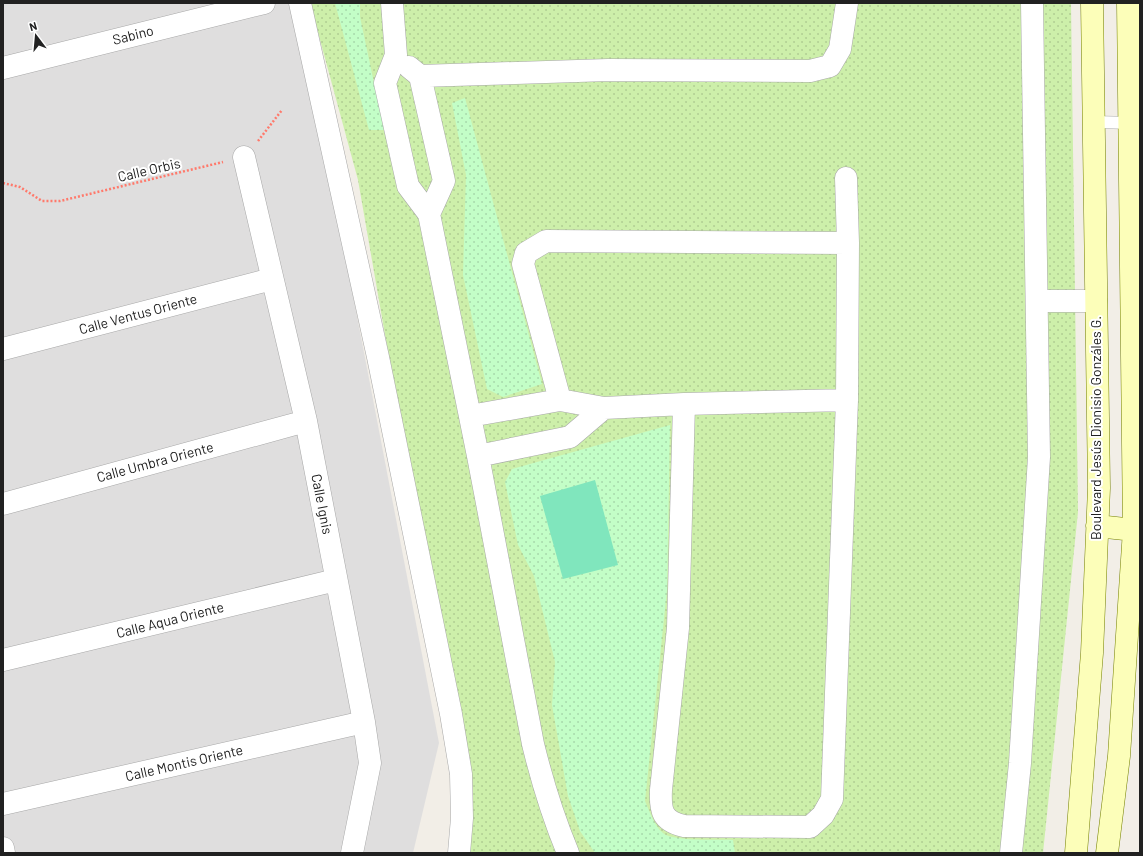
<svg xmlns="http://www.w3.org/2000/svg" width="1143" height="856" font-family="Barlow,sans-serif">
<defs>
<pattern id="grass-dots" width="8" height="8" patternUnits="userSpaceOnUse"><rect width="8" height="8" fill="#cdefaa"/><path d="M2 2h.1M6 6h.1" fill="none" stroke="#b0cd92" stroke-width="1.8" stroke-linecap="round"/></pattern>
<pattern id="park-dots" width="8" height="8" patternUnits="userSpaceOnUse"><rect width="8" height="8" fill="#c3fec7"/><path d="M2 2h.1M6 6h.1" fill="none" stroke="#a7d9ab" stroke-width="1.8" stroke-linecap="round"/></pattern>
</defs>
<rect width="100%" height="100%" fill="#f2eee7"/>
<path fill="#dfdede" d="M3,3H290L308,61L439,743L413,853H3Z"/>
<path fill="url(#grass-dots)" d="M310,3H1071L1078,512L1043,853H454L464,788L358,180Z"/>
<path fill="url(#park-dots)" d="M335,3H360V17L384,130H369Z
M465,98L542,384L503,397L487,389L463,275L466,175L452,103Z
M670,425L667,590L645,801C649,810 654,826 663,833C673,842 719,839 733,840L735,853H595L580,831L568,796L552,705L555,662L534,576L518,545L505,482L512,469Z"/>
<path fill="#80e6bd" d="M595,480L618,565L563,579L540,496Z"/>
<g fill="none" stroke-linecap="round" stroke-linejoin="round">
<defs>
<path id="service" d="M1093,122L1134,123"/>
<path id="minor" d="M300,3L378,357L451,714L461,774L462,818L459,853
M392,3L396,55L385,83L408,186L429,214L478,456L533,744C542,781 553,817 568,853
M409,67L420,76L444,181L429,214
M3,68L264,3
M420,76L608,70L810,71L830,66L840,49L847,3
M244,157L306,421L364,722L370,763L352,853
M846,178L848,243L847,400
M1037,301H1096
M3,349L272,279
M560,400L523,264L526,253L546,241L848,243
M470,416L560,400L604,408L684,404L847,400L832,799L823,815L810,827L684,826C662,821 660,811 661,790L678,628L684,404
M478,456L570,437L604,408
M3,504L306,421
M3,660L336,580
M3,804L364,722
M3,848L4,853
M1011,853L1020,763L1039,457L1032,3"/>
<path id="secondary" d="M1097,526L1134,530
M1076,853L1092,653L1099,488L1092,3
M1107,853L1119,756L1134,530L1128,3"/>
</defs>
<use href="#service" stroke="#a8a8a8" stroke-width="13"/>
<use href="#minor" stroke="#a8a8a8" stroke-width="23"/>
<use href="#secondary" stroke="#748000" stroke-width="23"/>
<path stroke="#ff796b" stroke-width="2.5" stroke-dasharray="2 2" stroke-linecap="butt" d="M258,141L282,110
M3,183L20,187L42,201H60L223,162"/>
<use href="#service" stroke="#fff" stroke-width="12"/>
<use href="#minor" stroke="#fff" stroke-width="22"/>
<use href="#secondary" stroke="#fcfeb9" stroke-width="22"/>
</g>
<g text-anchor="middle" stroke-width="4" stroke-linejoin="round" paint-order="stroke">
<g font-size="14" fill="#212121" stroke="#fff">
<text transform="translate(133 35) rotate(-14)" y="5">Sabino</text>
<text transform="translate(149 170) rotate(-13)" y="5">Calle Orbis</text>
<text transform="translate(138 314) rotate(-15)" y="5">Calle Ventus Oriente</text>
<text transform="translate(1096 428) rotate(-90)" y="5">Boulevard Jesús Dionisio Gonzáles G.</text>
<text transform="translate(155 462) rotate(-15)" y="5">Calle Umbra Oriente</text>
<text transform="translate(322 504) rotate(79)" y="5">Calle Ignis</text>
<text transform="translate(170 620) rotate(-14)" y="5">Calle Aqua Oriente</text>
<text transform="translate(184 763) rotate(-13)" y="5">Calle Montis Oriente</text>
</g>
</g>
<rect width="1143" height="856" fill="none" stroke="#212121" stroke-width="8"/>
<g transform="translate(36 36) rotate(344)" stroke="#ffffff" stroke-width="3" paint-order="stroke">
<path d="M0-3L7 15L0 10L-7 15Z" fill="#212121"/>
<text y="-6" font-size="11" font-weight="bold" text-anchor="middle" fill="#212121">N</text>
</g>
</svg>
